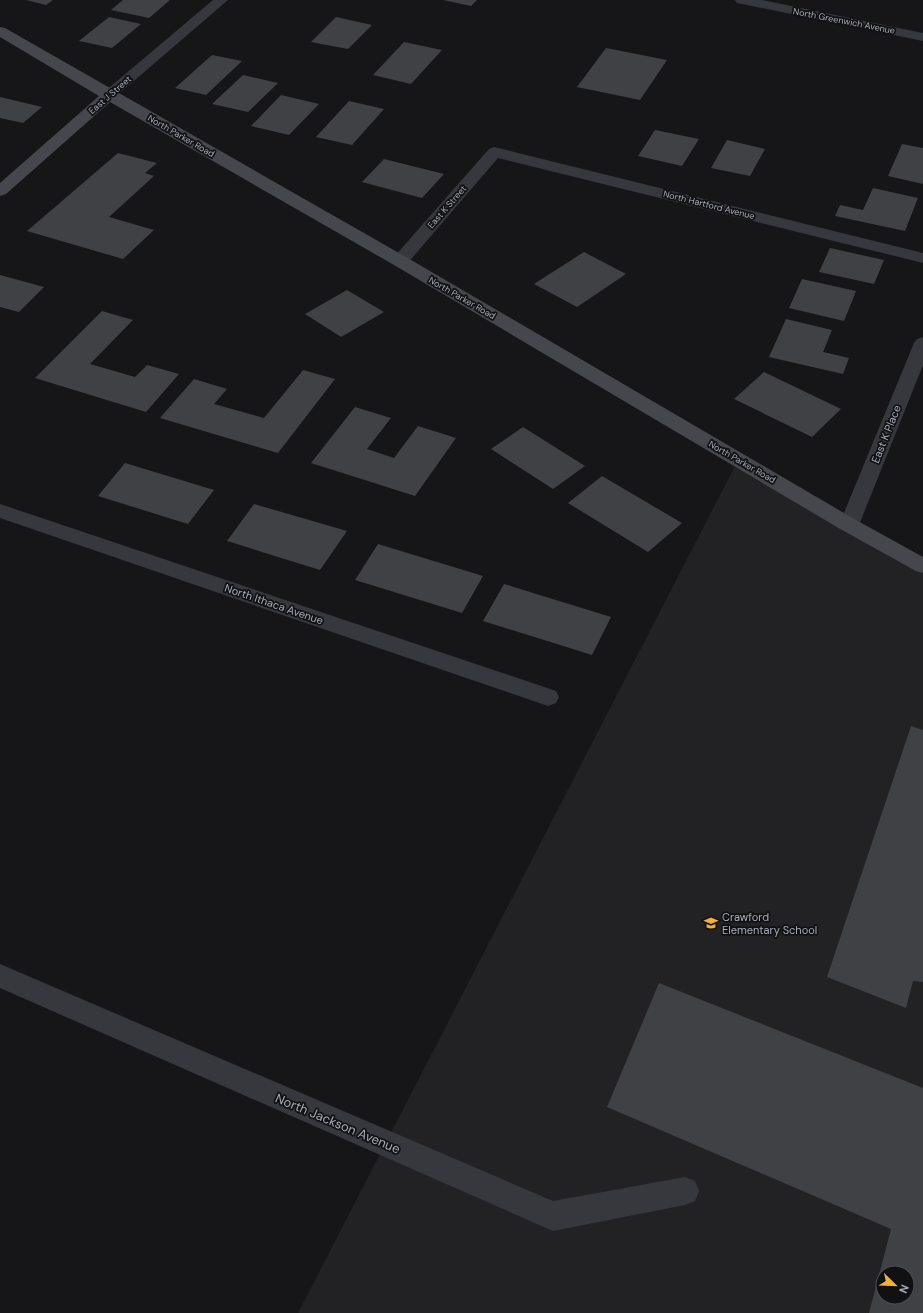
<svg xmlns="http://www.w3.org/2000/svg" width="923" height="1313" font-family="'DM Sans',sans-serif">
<rect width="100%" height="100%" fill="#161618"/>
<path fill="#222225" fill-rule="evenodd" d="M735,466L923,573V1313H298ZM883,1273H907V1297H883Z"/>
<path fill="#404145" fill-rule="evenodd" d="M26,0H53L46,5Z
M123,0H170L149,18L111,10Z
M443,0H477L471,6Z
M109,17L141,24L112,48L79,41Z
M336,17L372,25L348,49L311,42Z
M404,42L442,50L411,84L373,75Z
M606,48L667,60L640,100L577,87Z
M212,55L242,61L206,95L175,88Z
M243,75L278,83L248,112L212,104Z
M281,95L319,104L289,135L251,126Z
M0,97L42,107L23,123L0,118Z
M349,101L384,109L352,145L316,137Z
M655,130L699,139L682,166L638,156Z
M727,140L765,149L750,176L711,168Z
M902,144L923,148V184L888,176Z
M118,153L157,163L145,173L154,176L109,217L154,230L123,259L27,231Z
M384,159L444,174L422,198L362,182Z
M873,188L918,198L905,231L835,216L840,205L863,210Z
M830,248L884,260L874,284L819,272Z
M584,252L626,274L577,307L534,284Z
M0,275L44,287L19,312L0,307Z
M802,279L856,291L844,321L789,308Z
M347,290L384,312L341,337L305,314Z
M102,311L133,320L90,364L135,377L147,365L179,374L146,412L35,378Z
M786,319L832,330L823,352L849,358L843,374L769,357Z
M303,370L335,379L278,453L160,418L194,379L227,389L214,404L264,418Z
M764,372L841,409L812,437L734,399Z
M355,407L391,418L367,449L394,458L418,426L456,438L415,496L311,463Z
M523,427L585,466L553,489L491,449Z
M125,463L214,490L188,524L98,496Z
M602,476L682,523L648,552L568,503Z
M254,504L347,531L320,570L227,541Z
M378,544L483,576L462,613L355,580Z
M504,584L611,617L592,655L483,621Z
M911,726L923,730V982L913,981L906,1008L827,977Z
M659,983L923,1088V1313H869L891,1229L607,1107ZM883,1273H907V1297H883Z"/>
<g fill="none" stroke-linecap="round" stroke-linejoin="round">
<path fill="#37383d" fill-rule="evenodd" d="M213,0H228L114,98L109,99L104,98L102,95L104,92Z
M735,0H762L923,33V41L742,4L737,3Z
M494,147L923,253V263L498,158L406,265L400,266L394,265L392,261L394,257L489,149Z
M923,337V365L859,525L856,530L849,532L842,530L839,525L914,343L917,339Z
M0,504L556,691L559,697L556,703L548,706L0,518Z
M0,964L553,1201L685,1177L695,1181L699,1191L695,1201L685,1205L553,1231L0,988Z"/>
<path fill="#45474d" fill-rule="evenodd" d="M0,27L5,28L406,257L856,520L923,557V573L916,571L842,530L394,265L110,102L6,194L0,196V183L99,96L0,37Z"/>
</g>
<defs>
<symbol id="school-bare" viewBox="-9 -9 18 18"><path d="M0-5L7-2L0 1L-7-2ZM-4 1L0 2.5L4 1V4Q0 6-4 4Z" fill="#f2b134" stroke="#111113" stroke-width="2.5" paint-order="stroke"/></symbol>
</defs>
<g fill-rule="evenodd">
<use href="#school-bare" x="701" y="913" width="20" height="20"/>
</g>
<g text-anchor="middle" stroke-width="3.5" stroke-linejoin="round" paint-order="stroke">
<g font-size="9" fill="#a8adb8" stroke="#111113">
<text transform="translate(844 21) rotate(11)" y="3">North Greenwich Avenue</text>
<text transform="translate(110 95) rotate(-41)" y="3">East J Street</text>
<text transform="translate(181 136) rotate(30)" y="3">North Parker Road</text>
<text transform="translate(709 205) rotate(14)" y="3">North Hartford Avenue</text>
<text transform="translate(447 207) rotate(-49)" y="3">East K Street</text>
<text transform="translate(462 298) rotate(30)" y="3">North Parker Road</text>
<text transform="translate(742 462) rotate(30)" y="3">North Parker Road</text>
</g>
<g font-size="11" fill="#a8adb8" stroke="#111113">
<text transform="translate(886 434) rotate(-68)" y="4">East K Place</text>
<text transform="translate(274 604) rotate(19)" y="4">North Ithaca Avenue</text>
</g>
<g font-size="11" fill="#a8adb8" stroke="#111113" text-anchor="start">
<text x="722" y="921">Crawford<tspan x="722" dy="13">Elementary School</tspan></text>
</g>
<g font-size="13" fill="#a8adb8" stroke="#111113">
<text transform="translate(338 1123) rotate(23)" y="5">North Jackson Avenue</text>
</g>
</g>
<g transform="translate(895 1285) rotate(113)"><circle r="19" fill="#111113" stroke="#4d4f55"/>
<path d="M0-3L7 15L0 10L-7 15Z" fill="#f2b134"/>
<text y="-6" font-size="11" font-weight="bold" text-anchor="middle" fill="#a8adb8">N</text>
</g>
</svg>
